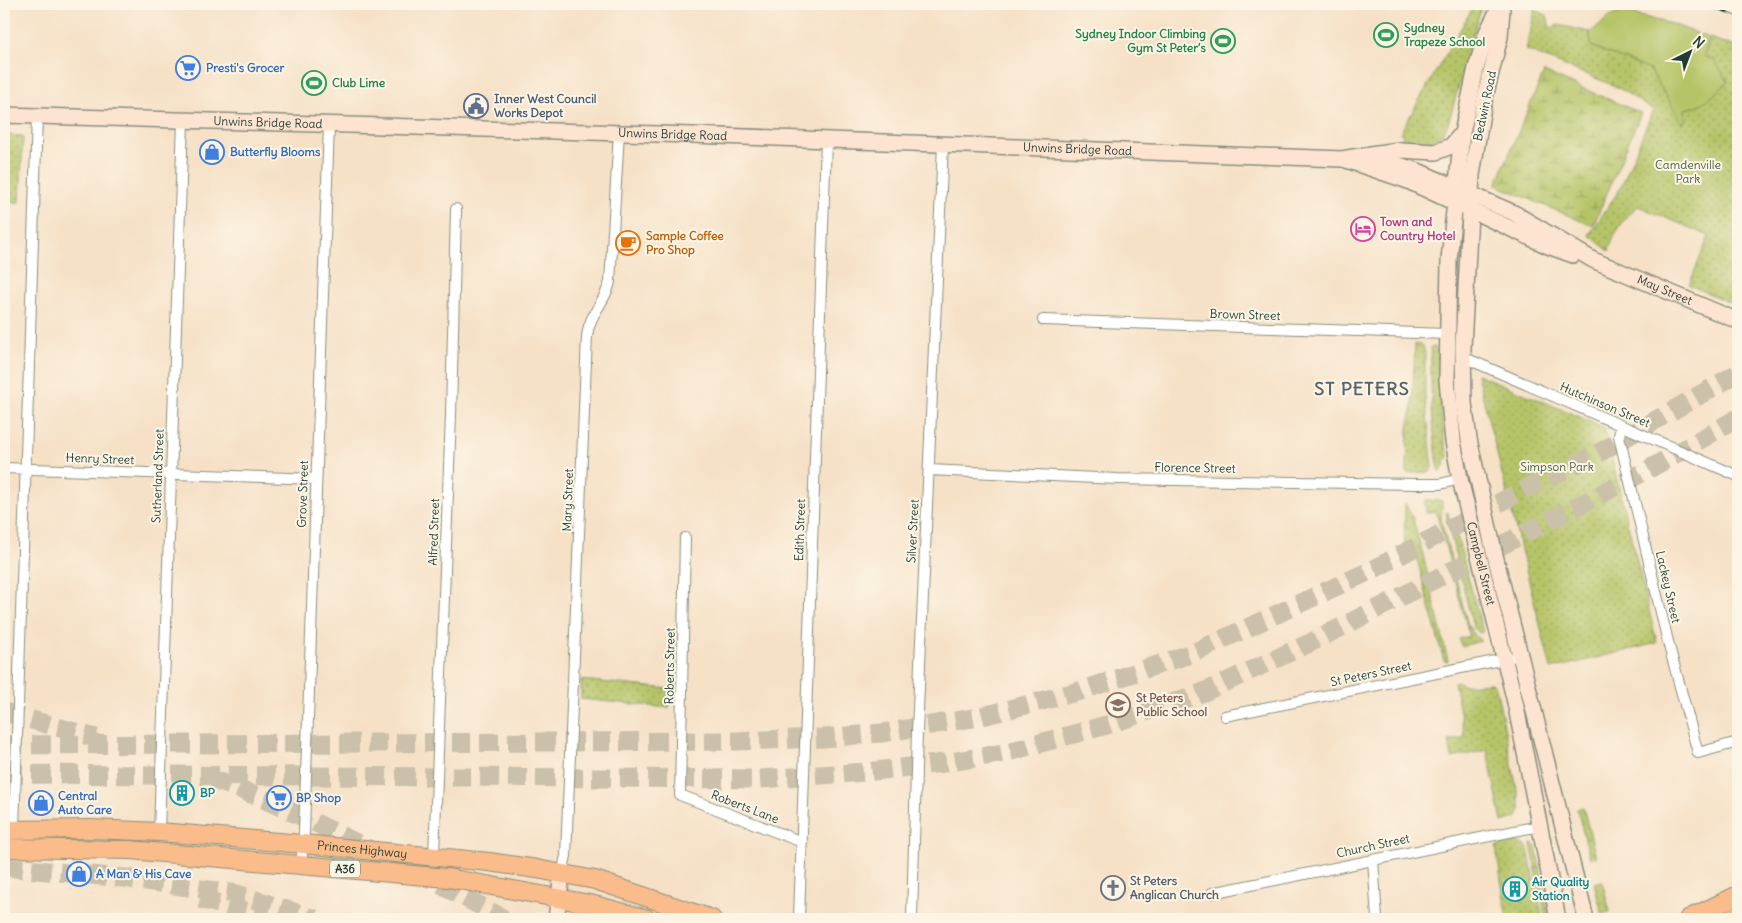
<svg xmlns="http://www.w3.org/2000/svg" width="1742" height="923" font-family="Delius,sans-serif">
<defs>
<pattern id="green-dots" width="8" height="8" patternUnits="userSpaceOnUse" patternTransform="scale(1.25)"><rect width="8" height="8" fill="#b6c467"/><path d="M2 2h.1M6 6h.1" fill="none" stroke="#93a056" stroke-width="1.8" stroke-linecap="round"/></pattern>
<pattern id="wetland-marsh" width="20" height="14" patternUnits="userSpaceOnUse" patternTransform="scale(1.25)"><rect width="20" height="14" fill="#b6c467"/><path d="M1 5h8M5 5V1M11 12h8M15 12V8" fill="none" stroke="#93a056"/></pattern>
</defs>
<rect width="100%" height="100%" fill="#fcf5e5"/>
<filter id="ink" filterUnits="userSpaceOnUse"><feTurbulence type="fractalNoise" baseFrequency=".02" numOctaves="2"/><feDisplacementMap in="SourceGraphic" scale="10" xChannelSelector="R" yChannelSelector="G"/><feConvolveMatrix kernelMatrix="1 2 1 2 8 2 1 2 1" color-interpolation-filters="sRGB"/></filter>
<filter id="wash" filterUnits="userSpaceOnUse"><feTurbulence type="fractalNoise" baseFrequency=".0096" numOctaves="4" result="noise"/><feDisplacementMap in="SourceGraphic" scale="20" xChannelSelector="R" yChannelSelector="G"/><feGaussianBlur stdDeviation="1.12" result="paint"/><feColorMatrix in="noise" values="0 0 0 0 0 0 0 0 0 0 0 0 0 0 0 0 0 1.4 0 .05"/><feComposite in="paint" operator="in"/></filter>
<g filter="url(#wash)">
<rect width="100%" height="100%" fill="#f6e1c7"/>
<path fill="url(#green-dots)" stroke="#6a804e" d="M1475,4H1482L1449,121C1438,147 1427,141 1403,141L1402,139L1403,134L1400,133Z
M1535,10L1547,15L1550,28L1558,25L1590,32L1591,46L1650,70L1683,122H1685L1684,109L1695,107L1720,90L1704,56L1710,38L1738,48V306L1689,285L1709,236L1638,206C1623,219 1615,231 1609,251L1589,235L1620,189L1653,110L1617,87L1526,50Z
M6,135L23,136L20,202H4Z
M1415,344L1423,346L1425,352V397L1433,468L1430,472L1407,473L1408,429L1412,410Z
M1431,347H1435L1440,360L1439,391L1444,437L1448,457L1441,472L1439,471C1432,429 1430,390 1431,347Z
M1477,374L1604,427L1657,643L1551,669Z
M1426,500L1442,501L1441,520L1468,625L1474,634L1481,641L1461,646L1459,639L1469,636L1468,631L1436,511L1426,513L1425,502Z
M1405,503L1413,519L1423,555L1448,661H1444L1417,559H1404Z
M1448,512L1450,522L1456,532L1483,632L1479,633L1473,627L1447,520L1446,513Z
M581,680L670,689L669,708L581,699Z
M1457,681L1462,685L1492,683L1496,687L1521,809L1516,818L1502,822L1487,750L1452,758L1449,741L1465,737L1454,682Z
M1583,807L1596,857L1590,858L1577,809Z
M1516,841L1526,846L1528,850L1543,919H1507L1496,847L1502,844Z
M1533,843L1536,847L1550,919H1546L1531,845Z
M1602,881L1610,912L1602,914L1594,883Z"/>
<path fill="url(#wetland-marsh)" stroke="#6a804e" d="M1544,72L1641,113L1593,226L1496,185Z"/>
<path fill="#b6c467" stroke="#6a804e" d="M1624,12L1672,24L1710,38L1704,56L1714,60L1728,81C1717,94 1702,107 1685,109V122L1683,123L1650,70L1591,46L1590,32L1598,27L1609,16Z"/>
</g>
<g filter="url(#ink)">
<g fill="none" stroke-linecap="round" stroke-linejoin="round">
<path stroke="#cbc0aa" stroke-width="19" stroke-dasharray="19 9" stroke-linecap="butt" d="M4,712L96,738
M4,745L735,741L823,738L882,733L979,717L1080,691L1193,653L1374,569L1531,486L1595,455L1738,373
M4,774L759,779L866,772L944,763L1004,753L1107,725L1204,692L1314,641L1553,519L1651,468L1738,418
M212,779C263,797 313,821 362,846C410,869 458,893 504,919
M4,867L124,878L237,894L315,919
M200,899L235,908L266,919"/>
<defs>
<path id="minor" d="M1043,320L1447,334
M1463,357L1738,476
M1621,426L1619,436L1669,646L1698,753L1738,742
M4,468L316,479
M929,470L1117,479L1416,484H1440L1460,479
M685,538L680,795L802,842
M1225,716L1510,658
M14,829L37,116
M159,832L183,121
M434,856L451,415L456,209
M1373,859L1377,919
M301,865L304,832L329,125
M562,874L566,856L568,805L587,336C590,312 605,303 610,282L619,133
M1212,893L1539,826
M799,919L826,141
M912,919L917,732L943,144"/>
<g id="secondary">
<path id="s1" d="M1501,4L1487,32L1476,68L1462,133L1449,260L1447,380L1453,441L1460,479L1515,702L1558,919"/>
<path d="M1502,8L1500,37L1484,101L1472,175L1463,347L1464,403L1469,439L1494,551L1586,919"/>
<path id="s2" d="M4,115L692,135L1342,159L1366,155L1418,171L1514,213L1593,260L1738,321"/>
<path d="M1370,154L1400,150L1436,152L1451,146L1462,133"/>
<path d="M1346,160L1408,181L1548,246L1573,255"/>
<path d="M556,919L562,874"/>
</g>
<g id="trunk">
<path id="s3" d="M4,830L92,829L159,832L303,844L489,862L537,869L595,880L712,919"/>
<path d="M4,848L130,850L448,878L590,904L647,919"/>
<path d="M1688,919L1738,895"/>
<path d="M1730,919L1738,915"/>
</g>
</defs>
<use href="#minor" stroke="#8a8f7e" stroke-width="12"/>
<use href="#secondary" stroke="#8a8f7e" stroke-width="18"/>
<use href="#trunk" stroke="#8a8f7e" stroke-width="20"/>
<use href="#minor" stroke="#fff" stroke-width="10"/>
<use href="#secondary" stroke="#fde4d0" stroke-width="15"/>
<use href="#trunk" stroke="#f9bc8a" stroke-width="18"/>
<defs>
<path id="rail" d="M1708,4L1738,14"/>
</defs>
<use href="#rail" stroke="#1f3d34" stroke-width="5.5"/>
<use href="#rail" stroke="#fcf5e5" stroke-width="4" stroke-dasharray="11" stroke-linecap="butt"/>
</g>
</g>
<defs>
<symbol id="stadium-ring" viewBox="-11 -11 22 22"><circle r="9.5" fill="#fcf5e5" stroke="#2e9e5b" stroke-width="1.5"/><path d="M0-5a6.5 5 0 1 0 0 10a6.5 5 0 1 0 0-10ZM-3.5-1.8h7v3.6h-7Z" fill="#2e9e5b"/></symbol>
<symbol id="supermarket-ring" viewBox="-11 -11 22 22"><circle r="9.5" fill="#fcf5e5" stroke="#3f7fe0" stroke-width="1.5"/><path d="M-6-5.5h2.5l.6 2H6L4.5 2H-2.5L-4.4-4H-6ZM-1.5 3.2a1.3 1.3 0 1 0 .1 0ZM3 3.2a1.3 1.3 0 1 0 .1 0Z" fill="#3f7fe0"/></symbol>
<symbol id="civic-ring" viewBox="-11 -11 22 22"><circle r="9.5" fill="#fcf5e5" stroke="#5c6f8a" stroke-width="1.5"/><path d="M-.6-6.5H3V-4.5H.6V-3L4-1V1h2V6H-6V1h2V-1L-.6-3ZM-1.2 2.5V6h2.4V2.5Z" fill="#5c6f8a"/></symbol>
<symbol id="shop-ring" viewBox="-11 -11 22 22"><circle r="9.5" fill="#fcf5e5" stroke="#3f7fe0" stroke-width="1.5"/><path d="M-5-2.5h2.3a2.7 3.5 0 0 1 5.4 0H5L5.5 6h-11ZM-1.5-2.5h3a1.5 2.3 0 0 0-3 0Z" fill="#3f7fe0"/></symbol>
<symbol id="hotel-ring" viewBox="-11 -11 22 22"><circle r="9.5" fill="#fcf5e5" stroke="#d1479c" stroke-width="1.5"/><path d="M-6-4.5h1.5V1H6V5H4.5V3h-9V5H-6ZM-4 0a1.8 1.8 0 1 1 3.6 0ZM.5 0V-2.5h3Q6-2.5 6 0Z" fill="#d1479c"/></symbol>
<symbol id="cafe-ring" viewBox="-11 -11 22 22"><circle r="9.5" fill="#fcf5e5" stroke="#e8710a" stroke-width="1.5"/><path d="M-5.5-4.5H6V0H3Q3 3.5 0 3.5H-2.5Q-5.5 3.5-5.5 0ZM3-3.2v2h1.7v-2ZM-6 4.5H4V6H-6Z" fill="#e8710a"/></symbol>
<symbol id="school-ring" viewBox="-11 -11 22 22"><circle r="9.5" fill="#fcf5e5" stroke="#8d6e63" stroke-width="1.5"/><path d="M0-5L7-2L0 1L-7-2ZM-4 1L0 2.5L4 1V4Q0 6-4 4Z" fill="#8d6e63"/></symbol>
<symbol id="building-ring" viewBox="-11 -11 22 22"><circle r="9.5" fill="#fcf5e5" stroke="#0f9aa8" stroke-width="1.5"/><path d="M-4-6H4V6H1V3H-1V6H-4ZM-2.5-4.3h1.7v1.8h-1.7ZM.8-4.3h1.7v1.8H.8ZM-2.5-1h1.7V.8h-1.7ZM.8-1h1.7V.8H.8Z" fill="#0f9aa8"/></symbol>
<symbol id="church-ring" viewBox="-11 -11 22 22"><circle r="9.5" fill="#fcf5e5" stroke="#6b7280" stroke-width="1.5"/><path d="M-1.2-6h2.4v3.5h3.3v2.4h-3.3V6h-2.4V-.1h-3.3v-2.4h3.3Z" fill="#6b7280"/></symbol>
</defs>
<g fill-rule="evenodd">
<use href="#stadium-ring" x="1372" y="21" width="28" height="28"/>
<use href="#stadium-ring" x="1209" y="27" width="28" height="28"/>
<use href="#supermarket-ring" x="174" y="54" width="28" height="28"/>
<use href="#stadium-ring" x="300" y="69" width="28" height="28"/>
<use href="#civic-ring" x="462" y="92" width="28" height="28"/>
<use href="#shop-ring" x="198" y="138" width="28" height="28"/>
<use href="#hotel-ring" x="1349" y="215" width="28" height="28"/>
<use href="#cafe-ring" x="614" y="229" width="28" height="28"/>
<use href="#school-ring" x="1104" y="691" width="28" height="28"/>
<use href="#building-ring" x="168" y="779" width="28" height="28"/>
<use href="#supermarket-ring" x="265" y="784" width="28" height="28"/>
<use href="#shop-ring" x="27" y="789" width="28" height="28"/>
<use href="#shop-ring" x="65" y="860" width="28" height="28"/>
<use href="#church-ring" x="1099" y="874" width="28" height="28"/>
<use href="#building-ring" x="1501" y="875" width="28" height="28"/>
</g>
<g text-anchor="middle" stroke-width="4" stroke-linejoin="round" paint-order="stroke">
<rect fill="#fcf5e5" stroke="#617469" stroke-width="1" x="330" y="860.5" width="30" height="17" rx="4"/>
<g font-size="11" font-weight="bold" fill="#1f3d34">
<text x="345" y="873">A36</text>
</g>
<g font-size="12" font-weight="bold" fill="#27864d" stroke="#fcf5e5" text-anchor="start">
<text x="1404" y="32">Sydney<tspan x="1404" dy="14">Trapeze School</tspan></text>
<text x="1206" y="38" text-anchor="end">Sydney Indoor Climbing<tspan x="1206" dy="14">Gym St Peter’s</tspan></text>
<text x="332" y="87">Club Lime</text>
</g>
<g font-size="12" font-weight="bold" fill="#366cbe" stroke="#fcf5e5" text-anchor="start">
<text x="206" y="72">Presti's Grocer</text>
<text x="230" y="156">Butterfly Blooms</text>
<text x="58" y="800">Central<tspan x="58" dy="14">Auto Care</tspan></text>
<text x="296" y="802">BP Shop</text>
<text x="96" y="878">A Man &amp; His Cave</text>
</g>
<g font-size="12" font-weight="bold" fill="#4e5e75" stroke="#fcf5e5" text-anchor="start">
<text x="494" y="103">Inner West Council<tspan x="494" dy="14">Works Depot</tspan></text>
</g>
<g font-size="12" fill="#1f3d34" stroke="#fcf5e5">
<text transform="translate(1485 106) rotate(-78)" y="4">Bedwin Road</text>
<text dy="4" stroke="none"><textPath href="#s2" startOffset="264">Unwins Bridge Road</textPath></text>
<text dy="4" stroke="none"><textPath href="#s2" startOffset="669">Unwins Bridge Road</textPath></text>
<text dy="4" stroke="none"><textPath href="#s2" startOffset="1074">Unwins Bridge Road</textPath></text>
<text dy="4" stroke="none"><textPath href="#s2" startOffset="1692">May Street</textPath></text>
<text transform="translate(1245 315) rotate(2)" y="4">Brown Street</text>
<text transform="translate(1605 405) rotate(23)" y="4">Hutchinson Street</text>
<text transform="translate(100 459) rotate(2)" y="4">Henry Street</text>
<text transform="translate(1195 468) rotate(1)" y="4">Florence Street</text>
<text transform="translate(158 476) rotate(-88)" y="4">Sutherland Street</text>
<text transform="translate(303 494) rotate(-88)" y="4">Grove Street</text>
<text transform="translate(568 500) rotate(-88)" y="4">Mary Street</text>
<text transform="translate(800 530) rotate(-88)" y="4">Edith Street</text>
<text transform="translate(913 531) rotate(-87)" y="4">Silver Street</text>
<text transform="translate(434 532) rotate(-88)" y="4">Alfred Street</text>
<text dy="4" stroke="none"><textPath href="#s1" startOffset="570">Campbell Street</textPath></text>
<text transform="translate(1668 587) rotate(77)" y="4">Lackey Street</text>
<text transform="translate(670 666) rotate(-89)" y="4">Roberts Street</text>
<text transform="translate(1371 674) rotate(-12)" y="4">St Peters Street</text>
<text transform="translate(745 807) rotate(21)" y="4">Roberts Lane</text>
<text transform="translate(1373 846) rotate(-12)" y="4">Church Street</text>
<text dy="4" stroke="none"><textPath href="#s3" startOffset="359">Princes Highway</textPath></text>
</g>
<g font-size="12" fill="#455f41" stroke="#fcf5e5">
<text x="1688" y="169">Camdenville<tspan x="1688" dy="14">Park</tspan></text>
<text x="1557" y="471">Simpson Park</text>
</g>
<g font-size="12" font-weight="bold" fill="#b23c85" stroke="#fcf5e5" text-anchor="start">
<text x="1380" y="226">Town and<tspan x="1380" dy="14">Country Hotel</tspan></text>
</g>
<g font-size="12" font-weight="bold" fill="#c56008" stroke="#fcf5e5" text-anchor="start">
<text x="646" y="240">Sample Coffee<tspan x="646" dy="14">Pro Shop</tspan></text>
</g>
<g font-size="12" font-weight="bold" fill="#785e54" stroke="#fcf5e5" text-anchor="start">
<text x="1136" y="702">St Peters<tspan x="1136" dy="14">Public School</tspan></text>
</g>
<g font-size="12" font-weight="bold" fill="#0d838f" stroke="#fcf5e5" text-anchor="start">
<text x="200" y="797">BP</text>
<text x="1532" y="886">Air Quality<tspan x="1532" dy="14">Station</tspan></text>
</g>
<g font-size="12" font-weight="bold" fill="#5b616d" stroke="#fcf5e5" text-anchor="start">
<text x="1130" y="885">St Peters<tspan x="1130" dy="14">Anglican Church</tspan></text>
</g>
<g font-size="18" font-weight="bold" letter-spacing="1" fill="#58656e" stroke="#fcf5e5">
<text x="1362" y="395">ST PETERS</text>
</g>
</g>
<rect width="1742" height="923" fill="none" stroke="#fcf5e5" stroke-width="20"/>
<g transform="translate(1690 52) rotate(42)" stroke="#fcf5e5" stroke-width="4" paint-order="stroke">
<path d="M0-4L9 19L0 12L-9 19Z" fill="#1f3d34"/>
<text y="-8" font-size="14" font-weight="bold" text-anchor="middle" fill="#1f3d34">N</text>
</g>
</svg>
